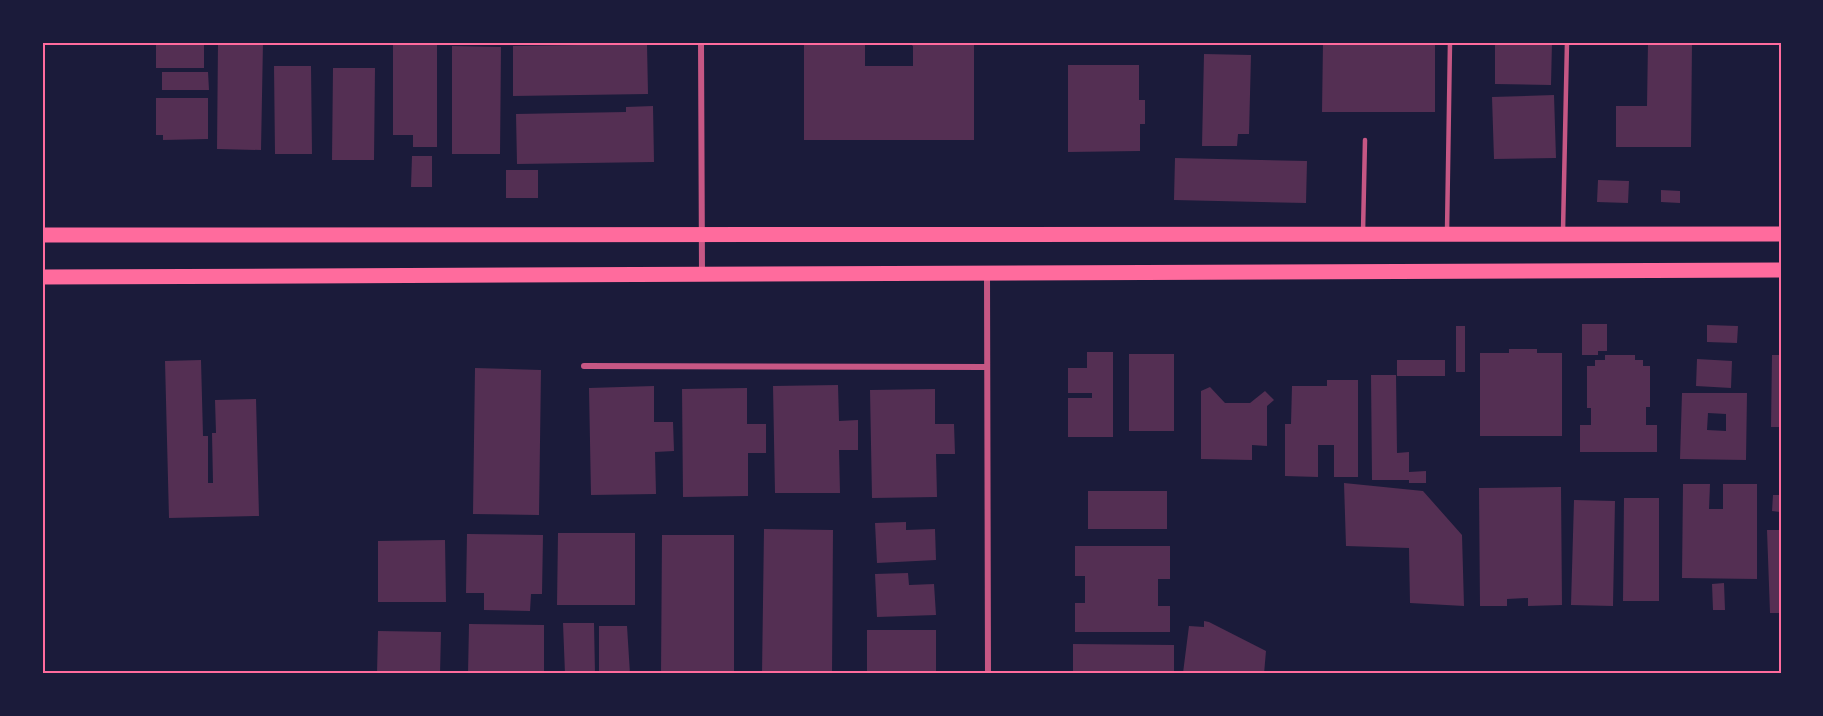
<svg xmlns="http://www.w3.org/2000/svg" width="1823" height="716" font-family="Figtree,sans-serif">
<rect width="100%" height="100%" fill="#1b1b3a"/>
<path fill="#542f53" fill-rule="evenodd" d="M156,42H204V68H156Z
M218,42H263L261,150L217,149Z
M804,42H865V66H913V46L908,42H974V140H804Z
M1323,42H1435V112H1322Z
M1495,42H1552L1551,85L1495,84Z
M1648,42H1692L1691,147H1616V106H1647Z
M393,43H437V147H413V135H393Z
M647,44L648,94L513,96V46Z
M452,46L501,47L500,154H452Z
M1204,54L1251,55L1249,134H1238L1237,146H1202Z
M1068,65H1139V100H1145V124H1140V151L1068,152Z
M274,66H311L312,154H275Z
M333,68H375L374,160H332Z
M162,72H208L209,90H162Z
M1554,95L1556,158L1494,159L1492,97Z
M156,98H208V139L163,140V135H156Z
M653,106L654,162L517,164L516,114L626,112V107Z
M412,156H432V187H411Z
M1175,158L1307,161L1306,203L1174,200Z
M506,170H538V198H506Z
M1598,180L1629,181L1628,203L1597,202Z
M1661,190L1680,191V203L1661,202Z
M1582,324H1607V351H1598V355H1582Z
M1707,325L1738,326L1737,343L1707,342Z
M1456,326H1465V372H1456Z
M1509,349H1537V353H1562V436H1480V353H1509Z
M1087,352H1113V437H1068V398H1092V393H1068V368H1087Z
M1129,354H1174V431H1129Z
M1605,355H1635V360H1643V366H1650V407H1646V425H1657V452H1580V425H1591V408H1587V366H1595V360H1605Z
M1772,355H1781V427H1771Z
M1697,359L1732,361L1731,388L1696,386Z
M201,360L203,436H208V483H213L212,433H216L215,400L256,399L259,516L169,518L165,361Z
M1397,360H1445V376H1397Z
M475,368L541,370L539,515L473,514Z
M1371,375H1396L1397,453L1409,452V472L1426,471V483H1409V480H1372Z
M1327,380H1358V477H1334V445H1318V477L1285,476V424H1291L1292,386H1327Z
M838,385L839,421L858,420V450H839L840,493H775L773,386Z
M654,386V422H673L674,451L655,452L656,494L591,495L589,388Z
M1210,387L1225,403H1250L1265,391L1274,400L1267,406V446L1252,445V460L1201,459V391Z
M747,388V424H766V453H748V496L683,497L682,389Z
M935,389V424H954L955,454H936L937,497L872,498L870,390Z
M1682,393H1747L1746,460L1680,459ZM1708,413L1726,414V431L1707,430Z
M1344,483L1423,491L1462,535L1464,606L1410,603L1409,548L1346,546Z
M1683,484H1710L1709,509H1723V484H1757V579L1682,578Z
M1561,487L1562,605L1528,606V598L1507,599V606H1480L1479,488Z
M1088,491H1167V529H1088Z
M1773,495H1781V512L1772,511Z
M1624,498H1659V601H1623Z
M1574,500L1615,501L1613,606L1571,605Z
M42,515H44L45,564H42Z
M906,522V530L935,529L936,560L877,563L875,523Z
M764,529L833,530L832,674H762Z
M1767,530H1781V613H1770Z
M558,533H635V605H557Z
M467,534L543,535L542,594H531L530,611L484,610V593H466Z
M662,535H734V674H661Z
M445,540L446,602H378V541Z
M1075,546H1170V579H1158V606H1170V632H1075V603H1085V576H1075Z
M908,573L909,585L934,584L936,615L877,617L875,574Z
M1724,583L1725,610H1713L1712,584Z
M1204,621L1209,622L1266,651L1264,674L1183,673L1189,626L1204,627Z
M563,623H594L595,674H565Z
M469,624L544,625V674H468Z
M599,626H627L630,674H599Z
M867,630H936V674H867Z
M378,631L441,632L440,674H377Z
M1073,644L1174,645V674H1073Z"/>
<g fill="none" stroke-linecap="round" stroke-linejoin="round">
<path stroke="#c65784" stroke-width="4.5" d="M1563,231L1567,42
M1363,232L1365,140
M1447,232L1450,42"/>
<path stroke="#c65784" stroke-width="6" d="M701,42L702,274
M987,275L988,674
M584,366L987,367"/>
<path stroke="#ff6b9d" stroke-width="15" d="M42,235L1781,234
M42,277L1781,270"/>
</g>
<rect width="1823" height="716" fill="none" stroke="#1b1b3a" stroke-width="87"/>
<rect x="44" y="44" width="1736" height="628" fill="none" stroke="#ff6b9d" stroke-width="2"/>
</svg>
